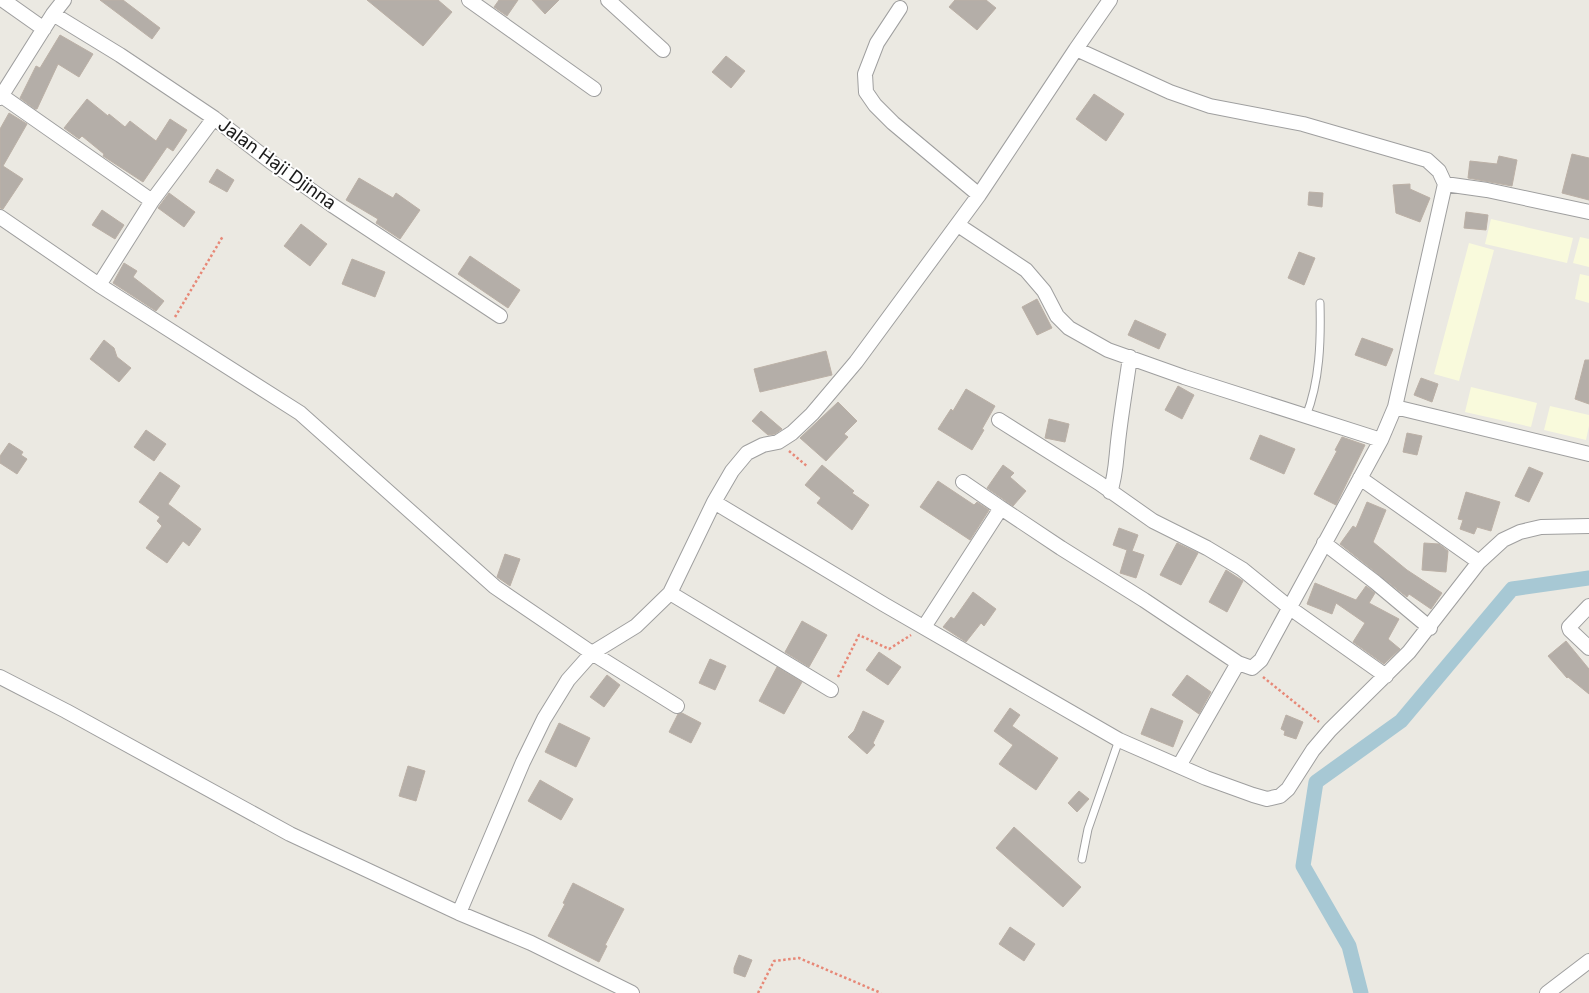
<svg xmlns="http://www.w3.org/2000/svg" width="1589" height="993" font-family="Inter,sans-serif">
<rect width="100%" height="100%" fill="#ebe9e2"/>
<path fill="#f9fadc" d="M1491,219L1573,238L1567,263L1485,244Z
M1580,237L1589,239V267L1573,263Z
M1469,243L1494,250L1459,381L1434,374Z
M1580,274L1589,276V303L1575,299Z
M1471,387L1537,403L1531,427L1465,412Z
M1550,406L1589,415V426L1586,440L1544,430Z"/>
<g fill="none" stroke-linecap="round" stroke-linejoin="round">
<path stroke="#a7c8d4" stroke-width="15" d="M1361,993L1349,946L1303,866L1316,782L1401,721L1512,589L1589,578"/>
</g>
<path fill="#b4aea8" stroke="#bbb0a6" d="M100,0H123L160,28L152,39Z
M367,0H438L452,12L423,46Z
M499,0H518L507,16L494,7Z
M532,0H559L545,14Z
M955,0H986L996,8L977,30L949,7Z
M60,35L93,54L79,77L58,64L37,109H35L20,98L36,66L40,68Z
M726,56L745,71L731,88L712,72Z
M1094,94L1124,114L1106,141L1076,119Z
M87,99L108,116L109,114L125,127L130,121L156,141L170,119L187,130L173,151L167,147L143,182L103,156L104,154L82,136L79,139L64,128Z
M9,113L27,124L3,166L23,179L3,209L0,208V129Z
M1572,154L1589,158V200L1562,193Z
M1499,156L1517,160L1512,186L1468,178L1470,161L1497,164Z
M217,169L234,180L227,192L209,182Z
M359,178L393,198L396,193L420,210L400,239L376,223L378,219L346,200Z
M1410,184V189L1430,198L1420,222L1396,213L1393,185Z
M1309,192L1323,193L1322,207L1308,205Z
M169,193L195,212L184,227L158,208Z
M102,210L124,225L115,239L92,225Z
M1466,212L1488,215L1486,230L1464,228Z
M301,224L327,244L310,266L284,246Z
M1299,252L1315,258L1304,285L1288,278Z
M470,256L520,290L508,308L458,274Z
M352,259L385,272L375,297L342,284Z
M124,263L137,271L133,277L164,301L156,311L113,283Z
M1037,299L1052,328L1037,335L1022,307Z
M1135,320L1166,334L1159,349L1128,335Z
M1362,338L1393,349L1386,366L1355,355Z
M104,340L114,348L117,357L131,368L119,382L90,359Z
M826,351L832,375L760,392L754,369Z
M1585,360H1589V404L1575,399Z
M1421,378L1438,384L1432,402L1414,395Z
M1178,386L1194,395L1182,419L1165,410Z
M966,389L995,406L982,429L984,430L972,450L938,429L951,409L953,411Z
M838,402L857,421L844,434L848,437L826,461L800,438Z
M761,411L782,429L775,434L768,435L752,421Z
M1049,419L1069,424L1065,442L1045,438Z
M146,430L166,444L154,461L134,447Z
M1407,433L1422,436L1417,455L1403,452Z
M1260,435L1295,449L1284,474L1250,459Z
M1342,437L1365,445L1336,505L1314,494L1337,451L1335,450Z
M9,443L23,452L21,455L27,459L17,474L0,463V456Z
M822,465L854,491L852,493L869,505L852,530L817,503L821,498L805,485Z
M1003,465L1014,473L1010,477L1026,491L1013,506L987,488Z
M1529,467L1543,473L1529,502L1515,496Z
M160,472L180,486L168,504L201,529L189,546L183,541L167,563L146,548L162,526L157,521L160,517L139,502Z
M938,481L974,505L977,502L989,510L970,540L920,507Z
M1466,492L1500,502L1491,531L1477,527L1474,534L1460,529L1463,520L1458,519Z
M1367,502L1386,510L1373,542L1407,570L1442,593L1431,609L1409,594L1407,597L1340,544L1353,526L1356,528Z
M1119,528L1138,535L1132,551L1144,555L1136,578L1120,573L1127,550L1113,545Z
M1177,543L1198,553L1181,585L1160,575Z
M1424,543L1439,544L1448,551L1446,572L1422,570Z
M505,554L520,559L510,586L497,577Z
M1226,570L1243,581L1227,612L1209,602Z
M1315,583L1356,600L1366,586L1370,589L1375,593L1369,603L1399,619L1388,639L1400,649L1384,664L1353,642L1365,623L1336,603L1332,614L1307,604Z
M973,592L996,609L984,626L981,623L966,642L943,627L951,617L954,619Z
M802,621L827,635L809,667L785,652Z
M1566,641L1589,669V694L1568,677L1567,678L1548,656Z
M879,652L901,667L888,685L866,670Z
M710,659L726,666L715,690L699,683Z
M777,667L802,682L784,714L759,701Z
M607,675L620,685L604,707L590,697Z
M1187,675L1211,692L1199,714L1172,695Z
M1010,708L1020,715L1012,726L1058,758L1036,790L999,764L1013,745L994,731Z
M1151,708L1183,721L1173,747L1141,734Z
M863,711L884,721L873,743L875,745L867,754L848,737L854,731Z
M682,713L701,723L691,743L669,732L678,714Z
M1286,715L1303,722L1296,739L1284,735L1285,731L1281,729Z
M559,723L590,738L576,767L545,752Z
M408,766L425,771L416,801L399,796Z
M540,780L573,799L561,820L528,801Z
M1079,791L1089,799L1077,812L1068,803Z
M1014,827L1081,887L1063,907L996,848Z
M573,883L624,909L605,945L607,946L599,962L548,936L565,904L563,903Z
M1010,927L1035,944L1024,961L999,944Z
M739,955L752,960L745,977L734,973V968Z"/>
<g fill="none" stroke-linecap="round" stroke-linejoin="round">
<defs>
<path id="lane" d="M1306,416C1320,381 1321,340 1320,303
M1082,859L1088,829L1119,740"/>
<path id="street" d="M3,0L44,29
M469,0L594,89
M608,0L663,50
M900,8L877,43L865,74L866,92L875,105L893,123L979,195
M53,14L120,55L214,118L271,162L332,205L500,316
M1076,49L1110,0
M2,96L152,201L214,118
M0,98L53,14L64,0
M1445,184L1487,190L1589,212
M0,217L99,285L300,413L495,587L592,653L677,706
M958,225L1026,270L1044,291L1057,316L1069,328L1108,350L1184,377L1381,440L1395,407
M99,285L152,201
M999,420L1099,483L1153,521L1207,548L1242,569L1290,608L1386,676
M1360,478L1479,562
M963,482L1001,508
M1110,492C1116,475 1116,459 1118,442C1121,414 1126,386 1130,357
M714,502L732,471L747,453L763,445L778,442L792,433L812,414L856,362L979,195L1076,49L1170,92L1210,106L1303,124L1427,160L1439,171L1445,184L1395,407L1589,454
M1324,543L1375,582L1430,628
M670,593L831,690
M1589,606L1569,627L1570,630L1589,648
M924,627L1001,508L1061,548L1144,600L1238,663L1252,668L1261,660L1381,440
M0,677L66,711L290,834L459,913L523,762L544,719L568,680L592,653L636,626L670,593L714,502L885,605L1119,740L1206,778L1253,795L1267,799L1280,796L1288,789L1313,750L1330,730L1409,652L1479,562L1503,540L1520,532L1541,527L1589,526
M1179,766L1238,663
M459,913L531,943L632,993
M1547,993L1589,961"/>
</defs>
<use href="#lane" stroke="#9f9f9f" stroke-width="9"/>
<use href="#street" stroke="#9f9f9f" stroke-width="16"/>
<path stroke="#e78877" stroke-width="2.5" stroke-dasharray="2.5 2.5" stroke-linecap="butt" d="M175,317L223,236
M789,451L808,467
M838,677L859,635L889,649L911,635
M1263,677L1319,722
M758,993L774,961L799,958L881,993"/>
<use href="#lane" stroke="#fff" stroke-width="7"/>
<use href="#street" stroke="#fff" stroke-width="14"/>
</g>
<g text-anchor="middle" stroke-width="4" stroke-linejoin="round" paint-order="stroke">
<g font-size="18" fill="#1b1b1b" stroke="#fff">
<text transform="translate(277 164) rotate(36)" y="6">Jalan Haji Djinna</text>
</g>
</g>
</svg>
